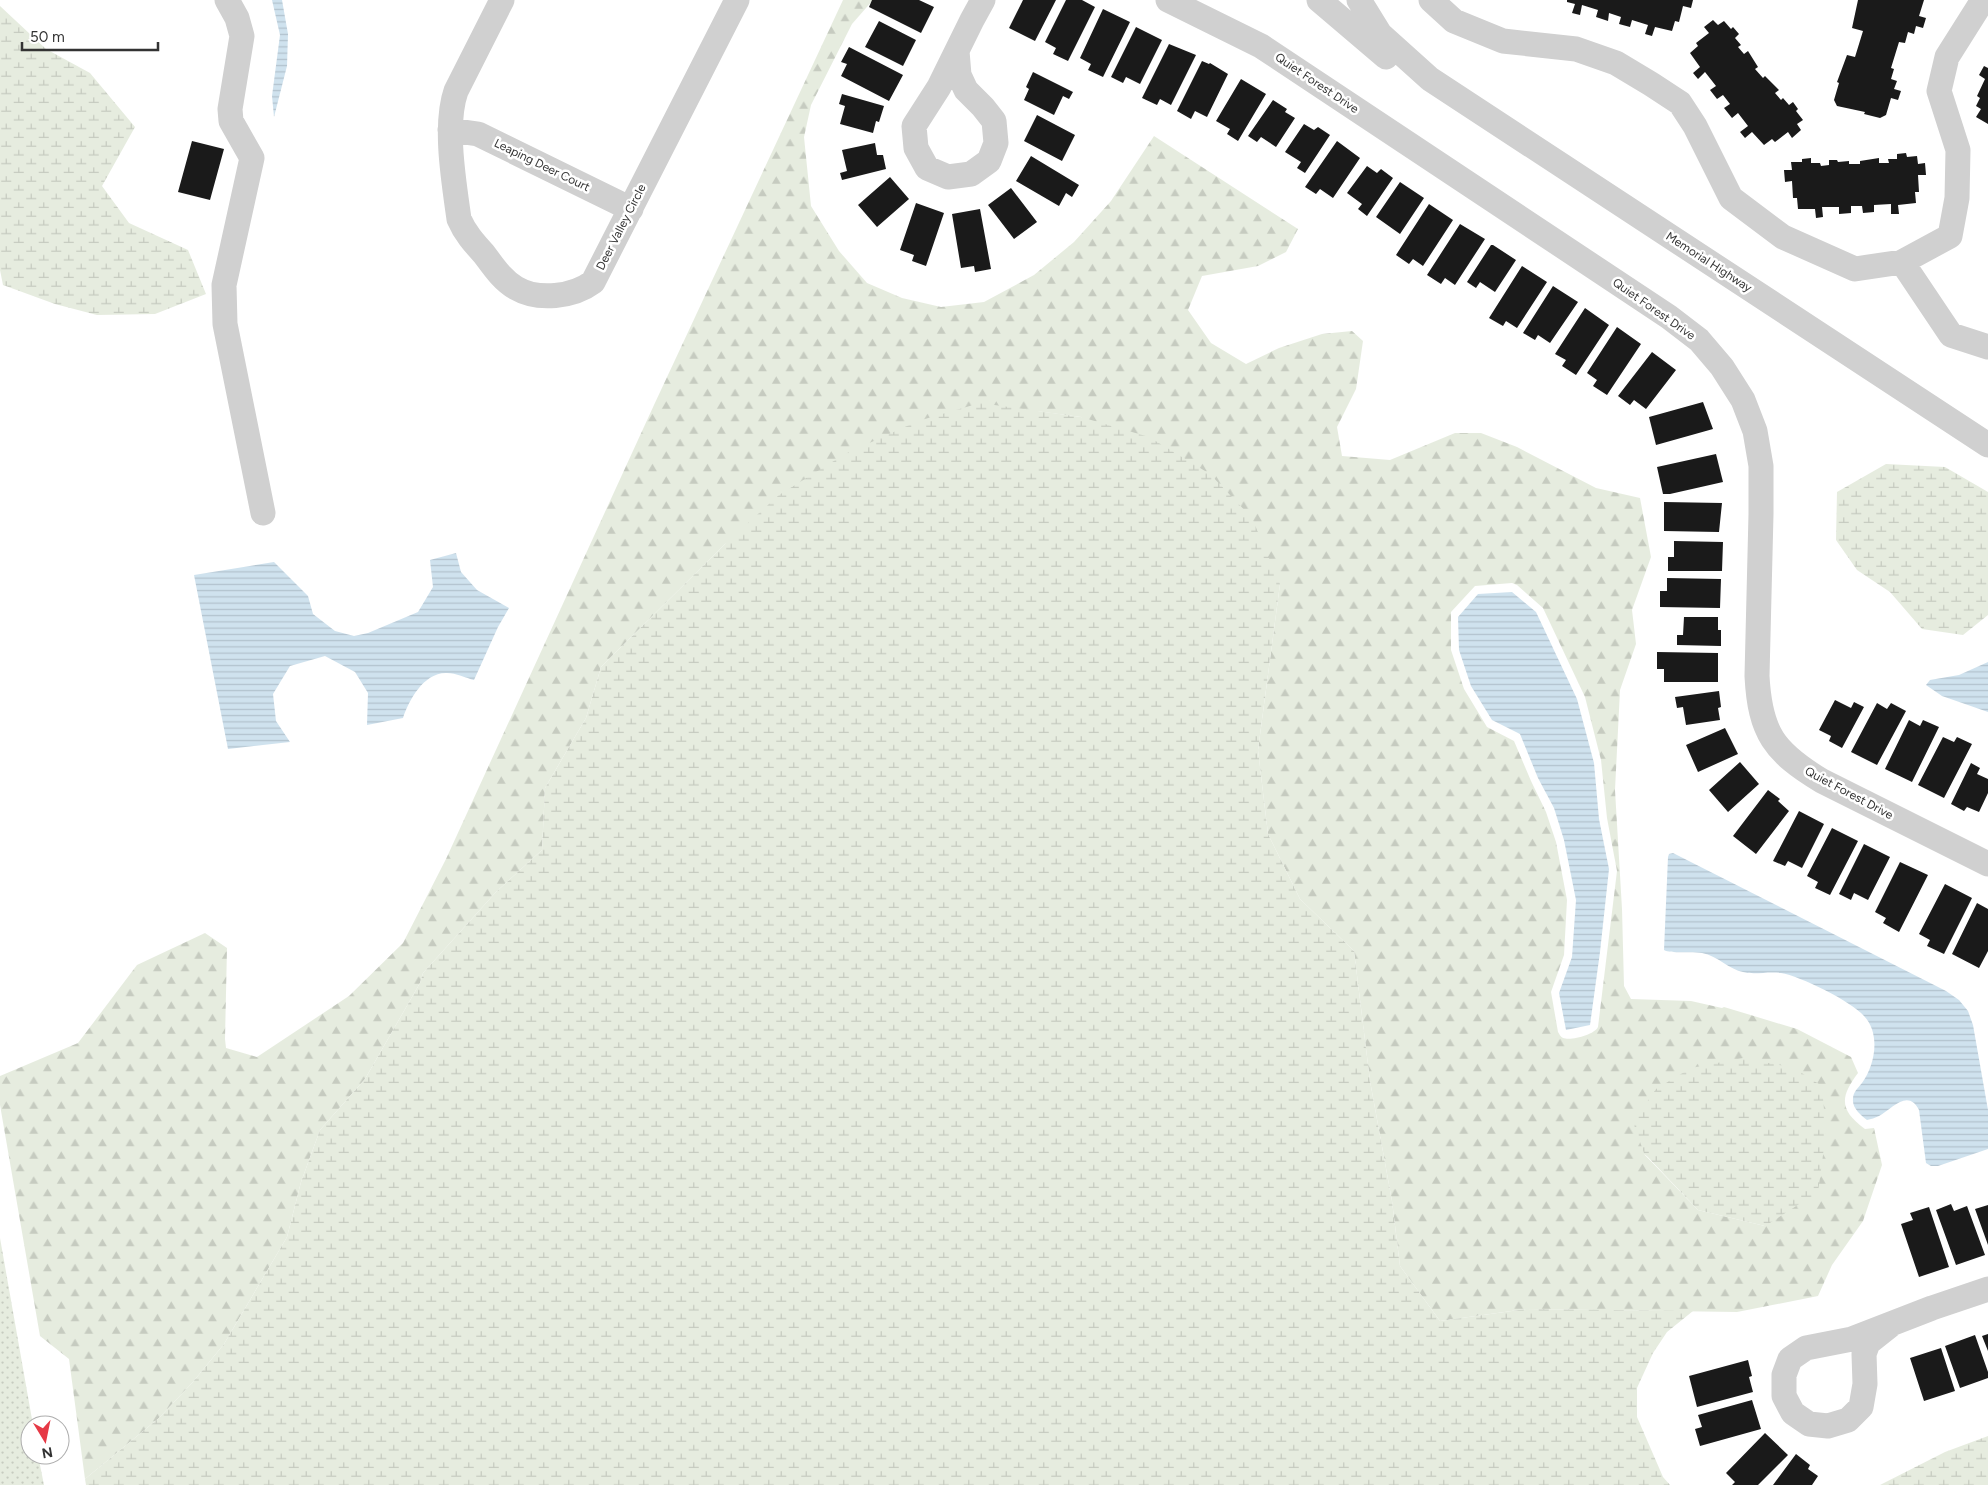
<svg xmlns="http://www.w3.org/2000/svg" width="1988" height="1485" font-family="Figtree,sans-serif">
<defs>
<pattern id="forest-firs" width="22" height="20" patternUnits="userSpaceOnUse" patternTransform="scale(1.25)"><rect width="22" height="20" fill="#e6ecdf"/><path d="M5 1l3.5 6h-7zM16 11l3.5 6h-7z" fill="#c6cbc0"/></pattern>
<pattern id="wetland-marsh" width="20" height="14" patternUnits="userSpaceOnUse" patternTransform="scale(1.25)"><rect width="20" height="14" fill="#e6ecdf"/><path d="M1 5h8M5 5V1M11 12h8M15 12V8" fill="none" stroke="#c6cbc0"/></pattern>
<pattern id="park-dots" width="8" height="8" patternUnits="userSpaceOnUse" patternTransform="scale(1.25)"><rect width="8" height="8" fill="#e6ecdf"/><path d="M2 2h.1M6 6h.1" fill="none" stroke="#c6cbc0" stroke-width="1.8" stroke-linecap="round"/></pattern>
<pattern id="water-rules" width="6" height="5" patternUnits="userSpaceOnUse" patternTransform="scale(1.25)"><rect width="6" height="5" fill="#cfe2ee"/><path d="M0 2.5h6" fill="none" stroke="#b2c2cd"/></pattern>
</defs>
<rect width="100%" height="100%" fill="#fff"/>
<path fill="url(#forest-firs)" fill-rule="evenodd" d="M843,0H873L852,24L811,105L804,137L811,206L839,251L867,283L902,298L941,307L984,302L1034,275L1074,242L1111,201L1154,136L1298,229L1286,252L1258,266L1202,276L1188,310L1211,343L1246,364L1279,348L1322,334L1352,331L1363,341L1356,389L1337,427L1342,456L1390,460L1455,433H1481L1517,447L1596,488L1640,498L1651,557L1632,610L1636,644L1620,690L1615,790L1622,909L1624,986L1631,999L1691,1001L1722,1008L1724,1007L1797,1029L1851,1057L1858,1073C1840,1097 1839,1110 1865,1129L1874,1128L1882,1165L1863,1221L1832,1265L1818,1296L1737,1312L1526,1309L1440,1321L1400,1266L1392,1201L1370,1081L1354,951L1300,899L1268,834L1258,750L1280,584L1081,417L1036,411L725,544L601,667L586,718L545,788L542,850L496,892L423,973L420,983L365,1079L320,1130L301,1182L287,1237L224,1344L192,1383L159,1418L85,1479L69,1359L40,1336L0,1105V1076L78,1043L137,965L205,933L227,948L225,1039L226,1048L257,1057L349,996L403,943L446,859L654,405ZM1512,583L1517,585L1543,608L1585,697L1601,760L1607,818L1617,871L1598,1027C1594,1035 1571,1041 1563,1038C1560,1036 1560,1035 1558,1032L1551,992L1564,955L1567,900L1556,842L1546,812L1531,781L1514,741L1487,727L1464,689L1451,650V612L1475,586ZM1644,1154L1765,1226L1698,1210Z"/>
<path fill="url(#wetland-marsh)" d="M0,6L46,49L90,73L135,127L102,186L129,223L188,250L206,294L155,314L97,315L55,304L3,285L0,270Z
M980,403L1081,417L1149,437L1210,474L1252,518L1280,584L1258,750L1268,834L1300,899L1354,951L1370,1081L1392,1201L1400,1266L1440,1321L1526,1309L1693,1311L1667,1332L1653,1353L1637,1388V1417L1663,1477L1670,1485H86L85,1479L159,1418L192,1383L224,1344L287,1237L301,1182L320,1130L365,1079L420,983L423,973L496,892L542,850L545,788L586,718L601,667L725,544L779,495L845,454L918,421Z
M1886,464L1945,467L1988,492V615L1963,635L1922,629L1890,592L1857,570L1836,540L1837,492Z
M1743,1058L1794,1068L1822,1086L1826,1133L1818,1192L1765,1226L1698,1210L1644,1153L1633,1122L1656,1089L1691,1068Z
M1988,1436V1485H1880L1945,1452Z"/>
<path fill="url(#park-dots)" d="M0,1238L33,1425H30V1455H38L44,1485H0Z"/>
<path fill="url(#water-rules)" d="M272,0H282L288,34L287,66L274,117L272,96L280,35Z
M456,553L461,572L477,590L509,608L498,627L474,680C466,678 456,673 447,673C424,672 409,700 403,718L367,725L368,693L355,672L325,656L290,666L273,694L276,721L290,742L228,749L194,575L274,562L308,596L313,614L335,631L354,636L368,633L418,612L433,587L430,560Z
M1512,592L1536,612L1577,699L1594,763L1599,819L1609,869L1600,952L1590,1025L1566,1030L1559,993L1572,957L1576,900L1564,840L1554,808L1538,778L1520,734L1492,720L1471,686L1459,650L1458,617L1478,594Z
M1988,662V712L1942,696L1926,685L1930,680L1959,675Z
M1673,853L1946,991L1959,1000L1968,1011L1973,1025L1988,1110V1149L1938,1166H1931L1926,1163L1919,1110C1908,1088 1892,1109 1879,1116C1875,1118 1871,1119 1867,1120C1861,1115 1852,1108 1853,1099C1853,1092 1858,1088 1862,1083C1875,1065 1881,1034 1864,1016C1851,1001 1800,976 1781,973C1768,971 1755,975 1743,972C1730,970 1718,956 1702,953C1692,951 1671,954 1664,950L1668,857L1669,854Z"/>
<path fill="#1a1a1a" d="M872,0H919L934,7L921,33L869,7Z
M1023,0H1056L1035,41L1009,28Z
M1066,0H1082L1095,7L1068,61L1053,54L1056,48L1045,42Z
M1567,0H1693L1691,8L1683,6L1679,22L1675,21L1672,31L1655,27L1652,36L1645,34L1648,25L1632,20L1630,27L1619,24L1621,17L1609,13L1608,21L1596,17L1598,10L1582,5L1580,15L1572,13L1575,4L1567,2Z
M1858,0H1924L1919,16L1926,18L1923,28L1916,26L1914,34L1908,32L1905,43L1899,42L1891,68L1894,69L1891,79L1897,81L1894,89L1901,91L1898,100L1891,98L1886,115L1880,118L1864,114L1865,112L1837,106L1834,100L1839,83L1837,82L1847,55L1855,57L1863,31L1852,28Z
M1103,9L1130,22L1103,77L1088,70L1091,64L1080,58Z
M1713,20L1718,25L1724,21L1731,29L1733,27L1739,34L1735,38L1741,45L1738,47L1744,54L1748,51L1758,67L1755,69L1763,78L1765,76L1779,90L1775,93L1781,100L1783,98L1789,105L1793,102L1798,109L1796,111L1803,120L1797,124L1801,130L1792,138L1788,132L1775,142L1772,139L1764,145L1752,132L1745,138L1740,132L1748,126L1738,113L1732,118L1724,108L1730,104L1723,95L1717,99L1710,90L1716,86L1705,72L1698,79L1693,73L1700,67L1690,53L1698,46L1696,43L1709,33L1704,27Z
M879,21L916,40L903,66L865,47Z
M1136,27L1162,40L1140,84L1126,77L1123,83L1111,77Z
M1169,44L1196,55L1171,105L1160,99L1157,105L1142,98Z
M849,47L903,75L889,101L841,76L847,64L841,62Z
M1202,61L1209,64L1210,63L1228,74L1207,117L1195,111L1191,119L1177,111Z
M1984,66L1988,68V124L1976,117L1981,109L1976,106L1980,98L1977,96L1985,79L1979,75Z
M1033,72L1073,92L1069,99L1063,96L1054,115L1024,100L1029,89L1026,87Z
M1241,79L1266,94L1238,141L1227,134L1230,129L1216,121Z
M842,94L884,106L879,122L876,121L873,133L840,124L845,106L839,104Z
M1273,100L1287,109L1285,112L1295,118L1276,147L1261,137L1257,142L1248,136Z
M1037,115L1075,135L1062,161L1024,141Z
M1304,124L1314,130L1318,127L1330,135L1305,173L1297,168L1301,162L1285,152Z
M192,141L224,149L210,200L178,192Z
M1337,141L1360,158L1333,198L1320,189L1316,194L1305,187Z
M875,143L877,155H883L886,169L842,180L840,173L847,171L842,150Z
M1906,153L1907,157L1917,156L1918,164L1925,163L1926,175H1918L1919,192H1915L1916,203L1898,205L1899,214H1891V204L1874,205V212L1863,213L1862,206H1851V213L1839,214V207H1822L1823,217L1816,218L1815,209H1798L1797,198H1793L1792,181L1785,182L1784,170H1792L1791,162H1802V159L1811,158V163H1820L1821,166L1829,165V160H1837L1838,162L1849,161V164H1860V161L1879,158V163H1889L1888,159H1897V154Z
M1031,156L1079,185L1072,197L1066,193L1059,206L1016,181Z
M1367,166L1377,173L1381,169L1393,178L1367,216L1358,209L1362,204L1347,193Z
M890,177L909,199L877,227L858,205Z
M1400,182L1424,198L1400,234L1376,217Z
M1011,188L1037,222L1014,239L988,205Z
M916,203L944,213L926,266L912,261L914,255L900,250Z
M1429,204L1453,220L1423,266L1413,259L1409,264L1396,255Z
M980,209L991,269L975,272L974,266L961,268L952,214Z
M1460,224L1485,239L1455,285L1445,278L1441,284L1427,275Z
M1491,245H1493L1516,260L1495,292L1480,282L1476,288L1467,282Z
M1522,266L1547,282L1517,328L1506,321L1503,326L1489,318Z
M1553,286L1578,302L1550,343L1538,335L1535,340L1523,333Z
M1585,308L1609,325L1576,375L1562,366L1566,360L1555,354Z
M1617,327L1641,344L1607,395L1593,386L1597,380L1587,373Z
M1652,352L1676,370L1646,409L1634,400L1630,405L1618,396Z
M1703,402L1713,429L1656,445L1649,417Z
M1716,454L1723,482L1670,494H1663L1657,467Z
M1664,502L1722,503L1719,532L1664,531Z
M1674,541L1723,542L1722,571H1668V557H1674Z
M1667,578L1721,579L1720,608L1660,607V591H1667Z
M1684,617H1718V630H1721V646L1677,645V635H1683Z
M1657,652L1718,653V682H1664V669H1657Z
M1719,691L1721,707L1718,708L1720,720L1686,725L1683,707L1677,708L1675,697Z
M1835,700L1851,708L1854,702L1864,707L1842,748L1829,741L1831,736L1819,730Z
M1877,703L1887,709L1891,703L1906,711L1877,765L1851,752Z
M1909,720L1920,726L1923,720L1939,727L1912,782L1885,769Z
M1725,728L1738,754L1698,772L1686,745Z
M1943,737L1954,742L1957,737L1972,744L1944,798L1918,785Z
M1740,762L1759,784L1728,812L1709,790Z
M1971,763L1980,768L1977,774L1988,779V793L1979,812L1967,807L1964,811L1951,804Z
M1768,790L1780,799L1778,801L1789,811L1756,854L1733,836Z
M1799,811L1824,824L1802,868L1788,861L1785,866L1773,861Z
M1832,828L1858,841L1830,895L1815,888L1818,882L1807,876Z
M1864,844L1890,857L1868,900L1854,893L1851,900L1839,894Z
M1900,862L1928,875L1899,932L1883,923L1886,918L1875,912Z
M1945,884L1972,898L1944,954L1927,946L1930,940L1919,934Z
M1977,903L1988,909V951L1979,968L1952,954Z
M1951,1204L1954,1211L1967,1206L1985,1255L1956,1265L1936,1210Z
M1988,1205V1245L1975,1209Z
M1929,1207L1949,1267L1919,1277L1901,1224L1913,1220L1910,1213Z
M1988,1334V1351L1982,1336Z
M1975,1335L1988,1372V1378L1960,1388L1945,1346Z
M1941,1348L1955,1391L1924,1401L1910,1358Z
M1748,1360L1752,1376L1749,1377L1753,1392L1697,1407L1689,1376Z
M1752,1400L1761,1429L1700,1446L1695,1429L1702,1427L1698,1415Z
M1765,1433L1788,1455L1758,1485H1732L1735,1482L1726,1473Z
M1796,1454L1810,1465L1808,1469L1818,1476L1812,1485H1773Z"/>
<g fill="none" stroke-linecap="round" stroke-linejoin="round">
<path stroke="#d0d0d0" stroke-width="25" d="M227,0L237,18L242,36L230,109L231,121L252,158L224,285L225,324L263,513
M502,0L456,91C444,125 454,183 459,219C465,233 474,243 484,254C493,266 502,280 516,288C538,301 573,297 593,282L737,0
M1168,0L1261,46L1669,317L1699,340L1722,367L1743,400L1755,431L1761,466V514L1757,676C1760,733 1774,752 1822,781L1988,864
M1319,0L1386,57
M1359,0L1380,34L1430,79L1988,445
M1431,0L1454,21L1503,41L1576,49L1616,63L1651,84L1680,103L1695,126L1731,198L1783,237L1855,269L1902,262L1951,335L1988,347
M957,51L959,75L966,90L983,107L994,121L996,143L989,161L971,174L948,177L927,168L916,148L914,126L939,87L972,20L983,0
M450,130L478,134L631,209
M1902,262L1950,236L1957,198L1958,150L1939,91L1947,57L1983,0
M1892,1324L1868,1343L1864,1354L1865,1384L1861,1407L1848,1420L1828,1426L1809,1424L1793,1413L1784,1396V1375L1790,1359L1806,1348L1852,1339L1932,1308L1988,1289"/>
</g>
<g text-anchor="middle" stroke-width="5" stroke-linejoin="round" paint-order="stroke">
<g font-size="12" fill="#333" stroke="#fff">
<text transform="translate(1317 83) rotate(34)" y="4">Quiet Forest Drive</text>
<text transform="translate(542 165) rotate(26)" y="4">Leaping Deer Court</text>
<text transform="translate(621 227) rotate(-63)" y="4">Deer Valley Circle</text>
<text transform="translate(1709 262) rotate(33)" y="4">Memorial Highway</text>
<text transform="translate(1654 309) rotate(35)" y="4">Quiet Forest Drive</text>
<text transform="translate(1849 793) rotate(28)" y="4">Quiet Forest Drive</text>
</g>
</g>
<g transform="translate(45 1440) rotate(170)"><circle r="24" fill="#ffffff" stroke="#adadad"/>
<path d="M0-4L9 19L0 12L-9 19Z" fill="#e63946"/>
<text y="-8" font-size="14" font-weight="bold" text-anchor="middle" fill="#333333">N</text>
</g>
<path d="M22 42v8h136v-8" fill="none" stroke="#333333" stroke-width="2.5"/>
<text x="30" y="42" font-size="15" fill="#333333" stroke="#ffffff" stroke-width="4" paint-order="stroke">50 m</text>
</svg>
